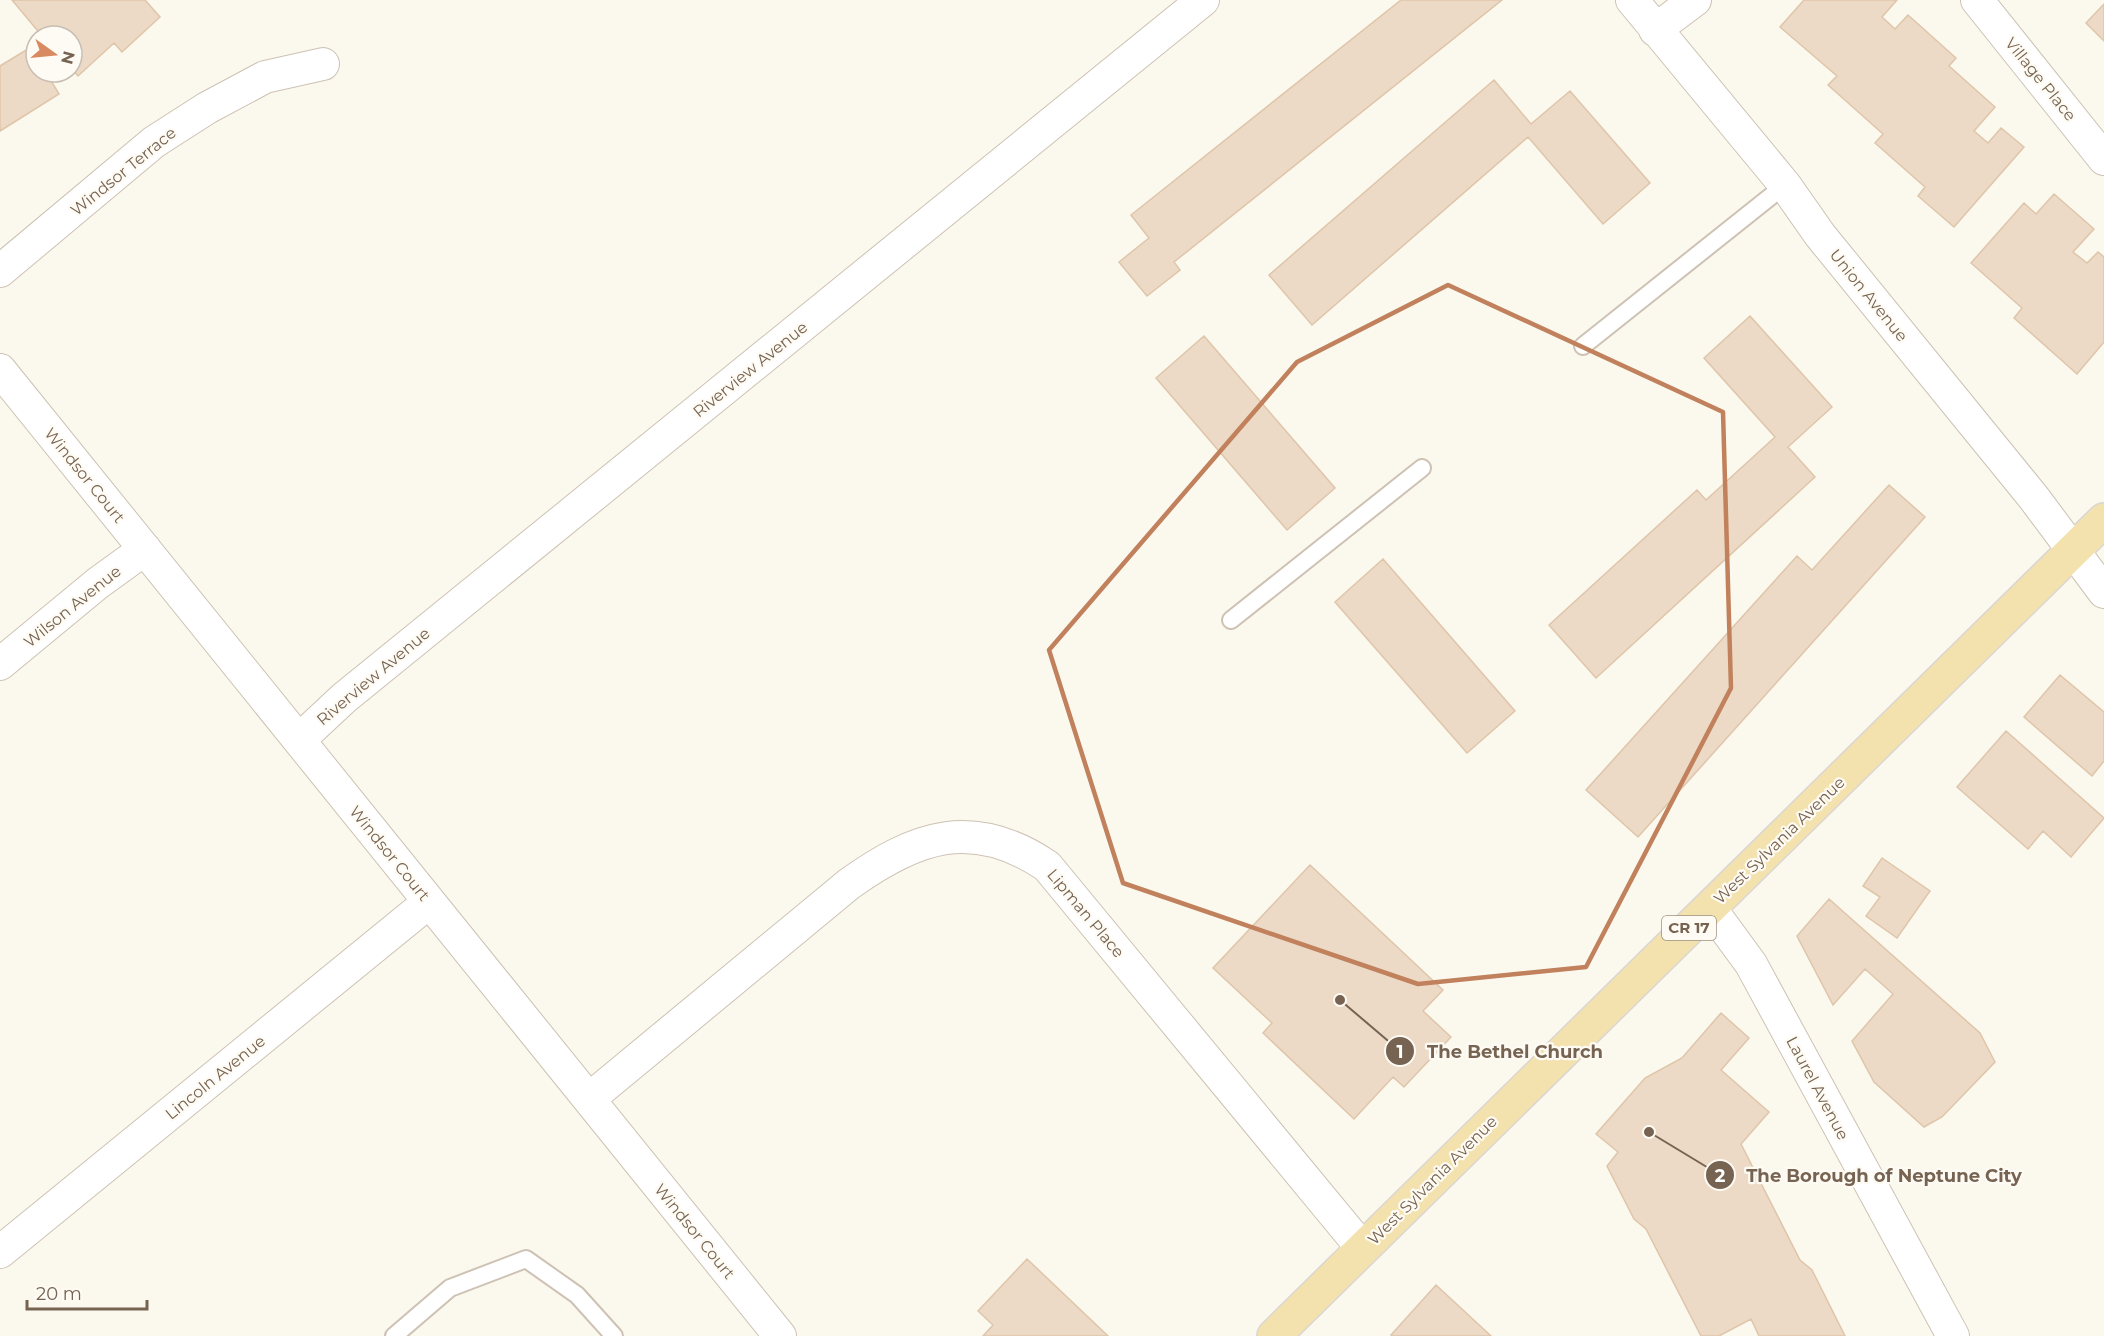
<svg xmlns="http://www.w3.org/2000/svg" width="2104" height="1336" font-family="Montserrat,sans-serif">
<rect width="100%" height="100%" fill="#fbf8ee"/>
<path fill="#ecdac6" stroke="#dfc5a9" stroke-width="1.5" d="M12,0H145L160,17L122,52L114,43L78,76L72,69V36H42Z
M1401,0H1502L1174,262L1180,270L1147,296L1119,262L1149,238L1131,215Z
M1804,0H1897L1882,17L1895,29L1908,15L1956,58L1949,66L1995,107L1974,131L1988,143L2001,128L2024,147L1954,227L1918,196L1925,187L1875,143L1883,134L1828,85L1837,76L1780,27Z
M2104,4V41L2086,23Z
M31,47L36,56V72H46L59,94L0,131V66Z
M1494,80L1531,124L1570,91L1650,183L1603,224L1528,137L1312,325L1269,275Z
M2054,194L2094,229L2073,252L2087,263L2098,252L2104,257V342L2077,374L2014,318L2022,308L1971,263L2024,203L2036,214Z
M1750,316L1832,407L1788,447L1815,477L1596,678L1549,625L1697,490L1706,500L1775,437L1704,358Z
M1204,336L1335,488L1287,530L1156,378Z
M1889,485L1925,517L1638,837L1586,790L1797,556L1812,570Z
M1383,559L1515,711L1467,753L1335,602Z
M2060,675L2104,712V761L2092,776L2024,717Z
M2006,731L2104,818L2071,857L2043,831L2028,849L1957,787Z
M1882,858L1930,891L1897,938L1866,916L1880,897L1863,886Z
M1310,865L1443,990L1423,1011L1451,1037L1404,1087L1393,1077L1354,1119L1263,1033L1272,1023L1213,968Z
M1829,899L1980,1033L1995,1062L1942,1117L1924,1127L1874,1082L1852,1041L1893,994L1865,969L1833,1005L1797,936Z
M1721,1013L1749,1038L1721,1070L1769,1112L1741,1144L1800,1260L1812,1270L1845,1336H1759L1751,1319L1719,1336H1701L1646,1229L1634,1219L1607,1166L1618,1152L1596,1134L1645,1078L1682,1058Z
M1027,1259L1108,1336H983L993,1325L978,1311Z
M1436,1285L1491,1336H1392L1391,1335Z"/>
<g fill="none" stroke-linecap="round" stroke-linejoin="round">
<defs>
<path id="service" d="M1583,346L1785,185
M1231,620L1422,468
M394,1336L450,1288L526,1259L577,1295L614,1336"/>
<path id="minor" d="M1632,0L1785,185L1820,235L2034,498L2104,592
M1977,0L2104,159
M1655,30L1695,0
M0,271L154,142L207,108L265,77L323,64
M0,370L780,1336
M0,664L98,583L145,549
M299,740L344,698L1203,0
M1710,908L1751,964L1953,1336
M589,1099L849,884C916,836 973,816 1047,866L1363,1249
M0,1252L429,902"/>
<path id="primary" d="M1274,1336L2104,520"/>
</defs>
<use href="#service" stroke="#cdc2b3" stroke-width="20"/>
<use href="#minor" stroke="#cdc2b3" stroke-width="34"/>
<use href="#primary" stroke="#dbd6d2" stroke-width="36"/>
<use href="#service" stroke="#fff" stroke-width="16"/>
<use href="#minor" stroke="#fff" stroke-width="32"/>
<use href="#primary" stroke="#f3e2ad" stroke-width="33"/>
</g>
<path fill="none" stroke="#c0815c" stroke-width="4.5" stroke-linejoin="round" d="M1448,285L1723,412L1731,688L1586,967L1418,984L1123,883L1049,650L1297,362Z"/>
<g text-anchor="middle" stroke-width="4.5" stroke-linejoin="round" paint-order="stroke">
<rect fill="#fefbf4" stroke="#9f9182" stroke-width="1.5" x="1662" y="916" width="54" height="24" rx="4.5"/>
<g font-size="15" font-weight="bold" fill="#766351">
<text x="1689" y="933">CR 17</text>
</g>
<g font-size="16" fill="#766351" stroke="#fefbf4">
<text transform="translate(2041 79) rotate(51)" y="6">Village Place</text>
<text transform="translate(123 171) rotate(-39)" y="6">Windsor Terrace</text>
<text transform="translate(1869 295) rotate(51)" y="6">Union Avenue</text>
<text transform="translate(750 369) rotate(-39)" y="6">Riverview Avenue</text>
<text transform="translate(85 475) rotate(51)" y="6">Windsor Court</text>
<text transform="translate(72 606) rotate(-39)" y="6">Wilson Avenue</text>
<text transform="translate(373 676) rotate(-40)" y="6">Riverview Avenue</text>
<text transform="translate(1779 840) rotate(-44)" y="6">West Sylvania Avenue</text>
<text transform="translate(390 853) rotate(51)" y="6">Windsor Court</text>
<text transform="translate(1086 913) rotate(50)" y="6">Lipman Place</text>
<text transform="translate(215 1077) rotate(-39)" y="6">Lincoln Avenue</text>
<text transform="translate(1818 1088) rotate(62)" y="6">Laurel Avenue</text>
<text transform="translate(1432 1180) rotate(-45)" y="6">West Sylvania Avenue</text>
<text transform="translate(695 1231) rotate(51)" y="6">Windsor Court</text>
</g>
</g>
<path fill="none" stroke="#766351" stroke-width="2" d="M1340 1000L1400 1051M1649 1132L1720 1175"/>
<g fill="#766351" stroke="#fefbf4" stroke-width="2">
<circle cx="1340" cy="1000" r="6"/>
<circle cx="1649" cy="1132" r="6"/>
<circle cx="1400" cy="1051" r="15"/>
<circle cx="1720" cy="1175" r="15"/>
</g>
<g font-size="18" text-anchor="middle" font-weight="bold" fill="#fff">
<text x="1400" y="1058">1</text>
<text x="1720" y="1182">2</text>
</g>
<g font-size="18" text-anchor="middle" font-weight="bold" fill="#766351" stroke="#fefbf4" stroke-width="4.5" stroke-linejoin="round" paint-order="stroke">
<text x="1515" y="1058">The Bethel Church</text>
<text x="1884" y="1182">The Borough of Neptune City</text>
</g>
<g transform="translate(54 54) rotate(105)"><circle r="28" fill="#fefbf4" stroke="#c8beb3" stroke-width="1.5"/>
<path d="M0-4.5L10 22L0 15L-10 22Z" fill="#d88b60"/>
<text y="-9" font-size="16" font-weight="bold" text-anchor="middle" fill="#766351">N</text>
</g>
<path d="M27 1300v9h120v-9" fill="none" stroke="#766351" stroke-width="3"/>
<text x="36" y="1300" font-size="18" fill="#766351" stroke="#fefbf4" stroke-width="4.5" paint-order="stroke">20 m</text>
</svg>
